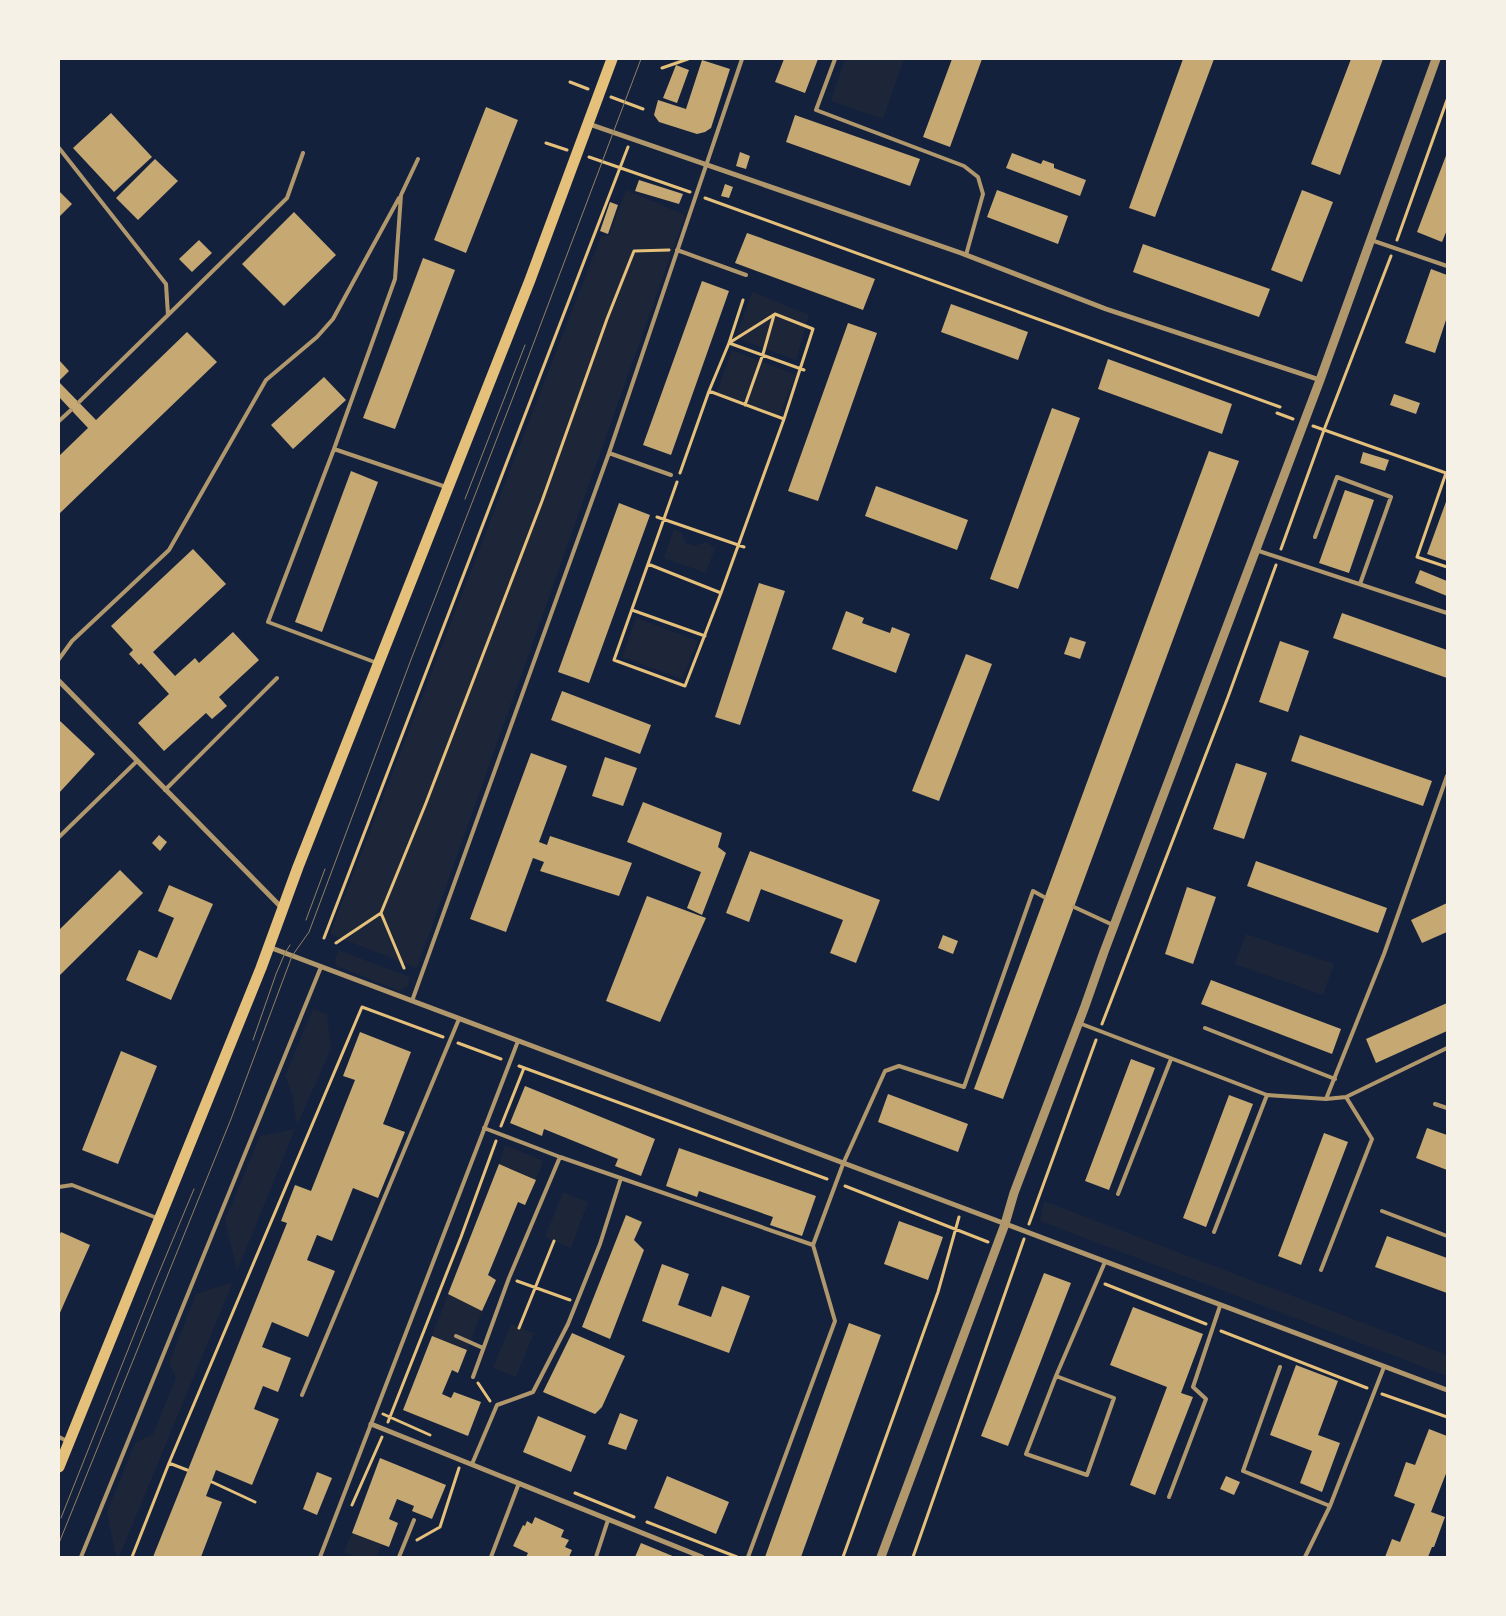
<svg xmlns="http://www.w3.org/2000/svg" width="1506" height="1616" font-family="'Work Sans',sans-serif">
<rect width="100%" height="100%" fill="#14213d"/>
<path fill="#1d2539" d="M845,59H904L883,119L831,101Z
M626,190L685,215L417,968L330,934L601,236H609Z
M752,292L809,315L796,360L736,338Z
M732,350L796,375L779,416L717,392Z
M674,529L681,532L686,543L694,546L706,542L715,548L706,573L664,558Z
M636,618L698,641L682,679L622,657Z
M1246,934L1334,964L1323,995L1235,964Z
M338,950L410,977L407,987L399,991L337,966L335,961Z
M313,1009L327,1014L331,1049L297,1125L292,1094L285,1076Z
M295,1129L237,1271L225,1220L260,1136Z
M505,1145L543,1161L536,1180L499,1164Z
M563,1192L588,1202L571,1248L545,1237Z
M1044,1201L1447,1355V1376L1040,1221Z
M233,1282L119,1557H116L107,1512L135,1443L153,1434L176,1378L169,1363L196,1294Z
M448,1294L482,1311L467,1350L432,1336Z
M511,1324L534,1333L516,1377L493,1368Z
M352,1533L382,1544L376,1557H355L344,1552Z"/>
<path fill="#c6a872" d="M784,59H818L805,93L775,82Z
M952,59H982L950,147L923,137Z
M1183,59H1214L1155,217L1129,208Z
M1351,59H1383L1340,175L1311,164Z
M702,60L730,69L711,128L705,132L697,134L659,122L654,115L658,100L686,109Z
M676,65L689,70L677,103L663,98Z
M486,107L518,120L466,253L434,240Z
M111,113L152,157L114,192L73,148Z
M795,115L920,159L910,186L786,142Z
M740,152L750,156L746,169L736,166Z
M1012,153L1041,164L1043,160L1054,164V168L1086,180L1080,196L1006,168Z
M1447,153V230L1442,242L1417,232Z
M155,159L178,181L138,220L116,198Z
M639,180L683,194L679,204L635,191Z
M725,184L733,187L729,198L721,196Z
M997,190L1068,216L1058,244L987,217Z
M1302,190L1333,202L1302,282L1271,270Z
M59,191L72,204L59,217Z
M610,202L618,205L608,234L600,231Z
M294,212L336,255L284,306L242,264Z
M747,233L875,279L863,310L735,263Z
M199,240L212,253L192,272L179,259Z
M1143,244L1270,289L1259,317L1133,272Z
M423,258L455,270L395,429L363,418Z
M1431,269L1447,275V317L1435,353L1405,343Z
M702,281L729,291L671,455L643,445Z
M951,304L1028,332L1018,360L941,332Z
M848,323L877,333L818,501L788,491Z
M187,332L217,362L59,514V456L88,428L59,397V382L96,420Z
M1108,359L1232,404L1222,434L1098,389Z
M59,360L69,371L59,381Z
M324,377L346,400L293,449L271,425Z
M1394,394L1420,403L1416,414L1390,405Z
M1052,408L1080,418L1018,589L990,579Z
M1209,451L1239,461L1003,1099L974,1089Z
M1363,452L1389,460L1385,471L1360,463Z
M351,471L378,482L322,632L295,622Z
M876,486L968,520L957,550L865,516Z
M1345,490L1374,500L1349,573L1319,563Z
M1447,499V561L1427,554Z
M619,503L650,515L589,683L558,672Z
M193,549L226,584L153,652L175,676L195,658L199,663L233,632L259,660L219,697L227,706L212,719L206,713L164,751L138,723L169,694L141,663L139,665L129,654L133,650L111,626Z
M1420,570L1447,581V596L1415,583Z
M759,583L785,591L740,725L715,717Z
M846,611L864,618L862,623L890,633L892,627L910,634L896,673L832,649Z
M1342,613L1447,650V678L1333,638Z
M1070,637L1086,642L1080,659L1064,654Z
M1280,641L1309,651L1288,712L1259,702Z
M966,654L992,664L939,801L912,791Z
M562,691L651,725L640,754L551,720Z
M59,720L95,754L59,793Z
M1300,735L1432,781L1423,806L1291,761Z
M531,753L567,766L539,842L547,845L550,836L632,863L619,896L540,871L544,862L533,858L506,932L470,919Z
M605,757L637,768L623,806L592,796Z
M1236,763L1267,773L1244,839L1213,829Z
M643,802L722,833L718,847L726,853L702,915L687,908L701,872L627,842Z
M159,835L167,842L160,851L152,843Z
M750,851L880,900L856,963L830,953L843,920L761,889L749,922L726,913Z
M1256,861L1387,908L1378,933L1247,886Z
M120,870L143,893L59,976V930Z
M169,885L213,904L171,1000L126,980L139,950L157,958L174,918L158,911Z
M1187,887L1216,897L1193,964L1165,954Z
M647,896L706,918L660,1022L606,1001Z
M1447,903V932L1422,943L1411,920Z
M943,935L958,941L953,954L938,948Z
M1211,980L1341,1029L1332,1054L1201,1004Z
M1447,1003V1031L1376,1063L1366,1039Z
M360,1032L411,1052L383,1124L405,1132L378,1198L353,1188L332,1241L317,1235L307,1260L335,1271L308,1337L272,1322L262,1347L291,1358L278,1392L263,1386L254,1409L279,1419L252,1485L216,1470L206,1496L222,1502L201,1557H153L287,1223L281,1221L295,1185L311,1191L355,1080L343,1076Z
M121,1051L157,1066L118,1164L82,1150Z
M1131,1059L1155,1068L1109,1190L1085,1181Z
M525,1086L655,1139L641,1176L615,1166L618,1159L544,1129L542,1136L510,1123Z
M888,1094L968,1124L958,1152L878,1122Z
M1229,1095L1253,1104L1206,1227L1183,1218Z
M1427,1128L1447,1135V1170L1416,1158Z
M1324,1133L1348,1142L1301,1265L1278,1256Z
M679,1148L816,1196L802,1236L770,1225L773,1217L699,1191L697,1197L666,1186Z
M499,1164L536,1180L525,1205L518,1202L488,1275L496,1280L482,1311L448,1294Z
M626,1215L642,1222L634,1240L644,1250L610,1339L582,1327Z
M899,1221L943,1237L928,1280L884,1264Z
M61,1232L90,1245L59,1315V1236Z
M1387,1236L1447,1258V1293L1375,1267Z
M662,1264L689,1274L678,1305L711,1317L722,1286L750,1296L729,1353L642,1321Z
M1044,1273L1071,1283L1008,1446L981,1436Z
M1133,1307L1203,1334L1181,1393L1193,1397L1155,1495L1130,1485L1167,1387L1110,1365Z
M849,1323L881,1335L801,1557H765Z
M572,1333L625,1356L602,1407L595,1414L543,1392Z
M432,1336L467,1350L458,1373L452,1370L442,1394L451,1398L454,1392L481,1402L468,1436L403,1410Z
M1296,1365L1338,1381L1318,1435L1340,1443L1322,1492L1300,1483L1312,1451L1270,1435Z
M620,1413L638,1420L626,1450L608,1444Z
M538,1416L586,1436L571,1472L523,1452Z
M1429,1429L1447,1436V1471L1431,1512L1445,1517L1434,1547H1432L1428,1557H1385L1392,1539L1400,1542L1415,1504L1394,1496L1406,1462L1415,1465Z
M380,1458L446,1485L432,1519L412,1511L414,1506L397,1499L389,1519L398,1523L389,1547L352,1533Z
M317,1472L332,1478L317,1515L303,1509Z
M667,1476L729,1502L716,1534L654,1508Z
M1226,1476L1240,1482L1234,1495L1220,1489Z
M535,1517L564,1530L561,1537L569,1540L565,1547L572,1550L569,1557H526L528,1553L513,1546L523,1525L525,1526L527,1521L532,1524Z
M641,1543L675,1557H635Z"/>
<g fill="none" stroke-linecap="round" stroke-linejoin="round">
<path stroke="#e5c07b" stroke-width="3" d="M662,68L688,59
M570,82L588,89
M611,97L643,109
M546,143L567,150
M589,157L690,192
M705,198L1280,407
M1397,240L1447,100
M729,343L804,370
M709,391L784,419
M745,405L763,354L774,315
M1277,413L1293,419
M1313,426L1446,473L1417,557L1447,567
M680,473L709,391L729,343L743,300
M677,482L614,660L685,686L721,593L784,419L813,329L775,314L729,343
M657,517L744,547
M1281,549L1324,430L1391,256
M648,564L721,593
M632,610L705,636
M381,913L404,968
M324,938L628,147
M336,943L381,913L426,803L542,501L607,319L634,251L669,250
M1102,1024L1228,697L1276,565
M458,1043L501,1059
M519,1066L827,1179
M501,1126L524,1068
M845,1186L988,1242
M1029,1224L1096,1040
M517,1281L570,1300
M1105,1284L1206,1324
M519,1328L554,1241
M1221,1331L1367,1388
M478,1383L490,1401
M1382,1394L1447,1417
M383,1414L430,1435
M388,1422L461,1237L496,1141
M169,1463L187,1470
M212,1482L255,1502
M575,1493L634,1517
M352,1505L382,1437
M647,1522L737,1557
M417,1540L440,1527L459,1468
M132,1557L169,1463L362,1007L443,1037
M843,1557L938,1292L959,1217
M913,1557L1024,1239"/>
<path stroke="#b1986c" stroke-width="4" d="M835,59L816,110L964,166L978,177L983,194L966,255
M59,148L166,284L168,315L79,402
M1371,240L1447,266
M677,250L746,275
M168,315L287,198L303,153
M59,421L71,410
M334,449L446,487
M609,453L671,475
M1315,537L1337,477L1391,497L1360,584
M1256,550L1447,613
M59,659L72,641L169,550L266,380L317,337L333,319L399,198
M377,663L268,622L334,449L395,279L401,195L418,159
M165,790L277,678
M59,837L137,761
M1074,907L1113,925
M412,1001L609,453L742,59
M1079,1023L1267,1095L1326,1099L1346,1097L1447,1048
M1205,1028L1335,1079
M1326,1099L1384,954L1447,776
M1435,1104L1447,1108
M484,1128L560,1157L813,1245
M59,1187L72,1185L157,1218
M1118,1194L1171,1059
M1382,1211L1447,1236
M1214,1232L1267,1095
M1321,1270L1372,1139L1346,1097
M456,1336L483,1348
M1280,1367L1243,1471L1330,1506
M1056,1376L1114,1398L1087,1475L1026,1454L1056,1376L1105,1262
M473,1377L509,1278L560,1157
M302,1395L459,1019
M59,1437L67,1441
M472,1464L497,1405L533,1392L568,1324L600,1244L621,1178
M1169,1497L1206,1399L1193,1387L1220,1306
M81,1557L321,967
M320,1557L518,1041
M399,1557L414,1520
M491,1557L519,1483
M596,1557L608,1520
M748,1557L835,1321L813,1245L843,1164L885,1071L899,1066L964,1087L1033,891L1044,897
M1305,1557L1330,1506L1384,1367"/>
<path stroke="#b1986c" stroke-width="5" d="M589,124L961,253L1106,309L1320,380
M59,681L282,908
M269,947L1447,1390
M371,1424L702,1557"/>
<path stroke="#b1986c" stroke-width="9" d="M881,1557L1005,1224L1014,1193L1085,1006L1104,952L1320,380L1436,59"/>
<path stroke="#e5c07b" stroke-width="11" d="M59,1467L261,968L298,867L530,280L612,59"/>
<path stroke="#918062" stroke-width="1" d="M465,499L525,345
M306,920L325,869
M253,1040L276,974L285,953L290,945
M61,1518L153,1287L194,1189
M59,1543L231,1119L292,956L309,932L412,657L517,387L641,59"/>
</g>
<rect width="1506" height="1616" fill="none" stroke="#f6f1e7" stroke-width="120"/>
</svg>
